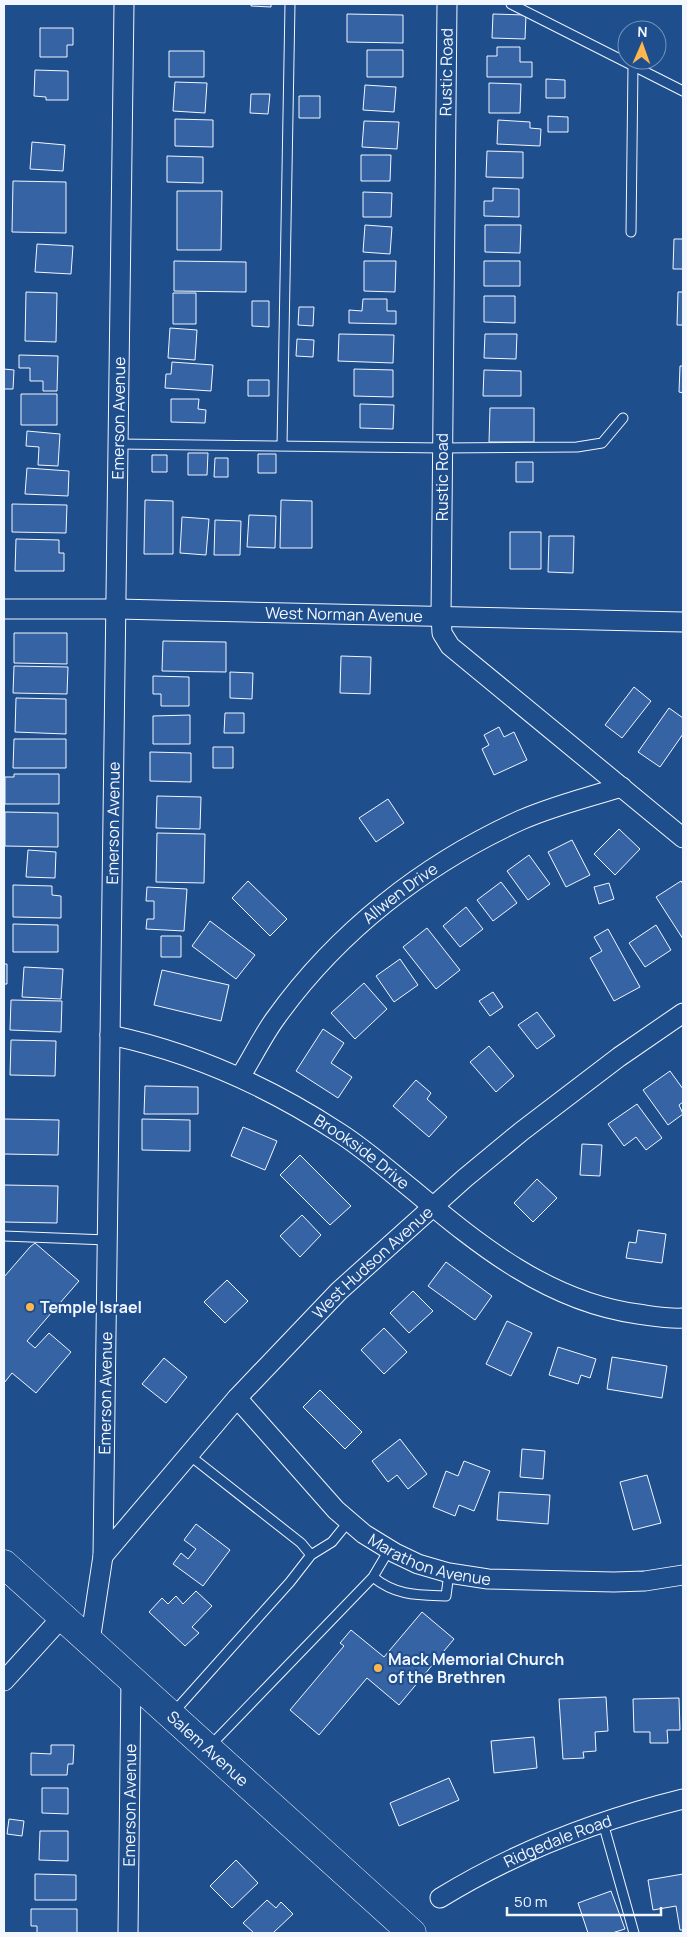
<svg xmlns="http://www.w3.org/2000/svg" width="687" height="1937" font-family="Manrope,sans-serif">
<rect width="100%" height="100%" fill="#1f4e8c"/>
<path fill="#3563a3" stroke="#f2f6ff" d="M251,4H271V7L251,6Z
M347,14L403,15V43L347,42Z
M493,14L526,15L525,39L492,38Z
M40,28H73V45H67V57H40Z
M497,47H520V62H532V77H487V56H497Z
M367,50H403V77H367Z
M169,51H204V77H169Z
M35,70L68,71V100H46V97L34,96Z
M546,79L565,80V98H546Z
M175,82L207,83L205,113L173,111Z
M489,83L521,84L520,113H489Z
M365,85L396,87L394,112L363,110Z
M251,94H270L268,114L250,113Z
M299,96H320V118H299Z
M548,116L568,117V132H548Z
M175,119L213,120V147L175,146Z
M498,120L530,122V128L541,129L540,146L497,144Z
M364,121L399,122L397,149L362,147Z
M32,142L65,145L63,171L30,169Z
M487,151L523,152V178L486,177Z
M361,155H391L390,181H361Z
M167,156L203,157V183L167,182Z
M13,181L66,182V233L12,232Z
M493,188L519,189V217L484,216V201H493Z
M177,191H222L221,250H177Z
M363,192L392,193L391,217H363Z
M365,225L392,227L390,254L363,252Z
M485,225H521L520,253L485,252Z
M674,239H683V269H673Z
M37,244L73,246L71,274L35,272Z
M174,261L246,262V292L174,291Z
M364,261H396L395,292L364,291Z
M484,261H520V286H484Z
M26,292L57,293L56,342L25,341Z
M678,292H683V325H677Z
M173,293H196V324H173Z
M484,296H515V323L484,322Z
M363,299H387V311H396V324L349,323V310L362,311Z
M252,301H269V327L252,326Z
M299,307H314L313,326L298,325Z
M170,328L197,330L195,360L168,358Z
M339,334L394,335L393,363L338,361Z
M485,334H517L516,359L484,358Z
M297,339L314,340L313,357L296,356Z
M19,355L58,356L57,391H43V381H30V368H19Z
M172,362L213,365L211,391L165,388L166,374H171Z
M680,366H683V393L679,392Z
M4,369L14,370L13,389H4Z
M354,369L393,370V397L354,396Z
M484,370L521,371V396H483Z
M248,380H269V396H248Z
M21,394H57V425H21Z
M171,399H199L198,409L206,410L205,423L171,422Z
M360,404L394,405L393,429L360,428Z
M490,408H534V442H489Z
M27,431L60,434L58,466L38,465L39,447L26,446Z
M188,453H208L207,475H188Z
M258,454H276V473H258Z
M152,455H167V472H152Z
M215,458H228V477H214Z
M516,462H533V482H516Z
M27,468L69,471L68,496L25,494Z
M145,500L173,501V554H144Z
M281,500L312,501V548H280Z
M12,504L67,505L66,533L12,532Z
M249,515L276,516L275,548L247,547Z
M182,517L209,519L206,555L180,553Z
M215,520L241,521L240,555H214Z
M510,532H541V569H510Z
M549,536H574L573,573L548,572Z
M16,539L59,540V553H64V571H15Z
M14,633H67V664L14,663Z
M163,641L226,642V672L162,671Z
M341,656L371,657L370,694L340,693Z
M14,666L68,667L67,694L13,693Z
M230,672L253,673L252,699L230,698Z
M153,676L189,677V706H161V694H153Z
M634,687L651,701L622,738L605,725Z
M16,698L66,699V734L15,732Z
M669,708L683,718V734L660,767L638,752Z
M225,713H244V733H224Z
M190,715V744H153V716Z
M499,727L504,737L514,732L527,760L494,775L482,749L489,745L484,735Z
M14,739H66V768H13Z
M213,747H233V768H213Z
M150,752L191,753V782L150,781Z
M14,774H59V804H5V777H14Z
M157,796L201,797L200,829L156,828Z
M388,799L404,823L376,842L359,818Z
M5,812L58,813V847L5,846Z
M619,829L640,849L615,875L594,854Z
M157,833L205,834L204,883L156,882Z
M572,840L590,875L566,887L548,852Z
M28,850L56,852L55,878L26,877Z
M529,855L550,884L528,900L507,871Z
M248,881L287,919L270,936L232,898Z
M681,881L683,884V939L656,897Z
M501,882L517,903L493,921L477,900Z
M609,883L614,899L599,904L594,887Z
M13,885L52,886V895L61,896V918L13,917Z
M147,887L187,889L184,931L146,929L147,919H154V901H146Z
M466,907L483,929L460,947L443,926Z
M210,921L255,955L236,979L192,946Z
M13,924L58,925V952H13Z
M656,925L671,950L645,967L629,943Z
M427,928L460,970L436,989L403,947Z
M608,929L640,987L614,1001L590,958L602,951L594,937Z
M161,936H181V957H161Z
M400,959L418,985L394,1002L376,976Z
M4,964H7V984H4Z
M24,967L63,969L61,999L22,997Z
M162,970L229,985L221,1021L154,1005Z
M364,983L387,1009L355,1039L331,1013Z
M493,992L503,1007L490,1016L479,1001Z
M11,1000L62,1001L61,1032L10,1030Z
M537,1012L555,1036L537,1049L518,1025Z
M323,1029L344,1043L331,1063L352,1077L338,1098L296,1071Z
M11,1040L56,1041L55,1076L10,1075Z
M489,1046L514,1076L496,1092L470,1062Z
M670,1071L683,1089V1102L679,1105L683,1114L668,1125L643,1090Z
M416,1080L431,1093L427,1099L447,1117L429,1137L393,1106Z
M145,1086L198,1087V1114H144Z
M637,1104L662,1138L646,1150L636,1137L624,1146L608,1124Z
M4,1119L59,1120L58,1155L4,1154Z
M142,1119L190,1120V1151L142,1150Z
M243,1127L277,1141L265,1170L231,1156Z
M582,1144L602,1145L600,1176L580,1175Z
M300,1155L351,1206L330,1225L280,1175Z
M537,1179L557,1198L533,1222L514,1203Z
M4,1185L58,1186L57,1223L4,1222Z
M302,1215L321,1235L300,1257L280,1236Z
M638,1230L666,1234L662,1263L626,1258L629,1242L636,1243Z
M35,1243L79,1281L27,1341L35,1348L49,1333L71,1352L36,1393L12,1373L4,1383V1277L30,1247Z
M446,1262L492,1296L475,1320L428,1286Z
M227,1280L248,1301L225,1323L204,1302Z
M413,1291L433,1311L409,1333L390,1313Z
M507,1321L532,1333L511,1376L486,1364Z
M384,1328L407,1352L384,1374L361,1350Z
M558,1347L596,1359L590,1378L581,1375L578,1384L549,1375Z
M612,1357L667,1366L662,1398L607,1389Z
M164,1358L187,1377L166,1403L142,1384Z
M320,1390L362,1432L345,1449L303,1407Z
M400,1439L427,1474L408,1489L397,1475L388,1482L372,1461Z
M522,1449L545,1451L543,1479L520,1477Z
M464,1461L490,1471L474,1511L459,1505L455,1516L433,1507L446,1471L458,1476Z
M647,1475L661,1523L633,1530L620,1482Z
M499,1492L550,1495L548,1524L497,1520Z
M196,1524L230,1550L203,1586L173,1564L181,1553L188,1559L196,1549L184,1540Z
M196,1591L212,1606L192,1627L199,1633L185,1646L149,1612L162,1598L168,1604L176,1596L183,1604Z
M422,1612L454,1639L399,1705L367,1678L319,1735L290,1710L344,1646L340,1643L351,1630L384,1657Z
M606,1697L608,1731L595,1732L596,1751L583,1752L584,1758L563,1759L559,1699Z
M679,1698L680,1730H667L668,1743H650V1732H634L633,1699Z
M534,1737L537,1768L494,1773L491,1741Z
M51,1745H74L73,1764H68L67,1775H31V1753L51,1754Z
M449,1778L459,1800L399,1826L390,1803Z
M42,1788H68V1814L42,1813Z
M9,1819L24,1821L22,1836L7,1834Z
M40,1831H68V1861L39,1860Z
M236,1860L258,1883L232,1908L210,1886Z
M35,1874L76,1875V1900H35Z
M683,1874V1930H680L676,1906L653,1910L648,1880Z
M611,1891L625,1929L612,1933H588L578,1903Z
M267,1900L276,1908L281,1902L293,1914L273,1933H254L243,1923Z
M31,1909H77V1933H37V1926H31Z"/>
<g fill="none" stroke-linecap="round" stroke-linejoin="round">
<defs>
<path id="service" d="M511,4L683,91
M631,232L633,66
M119,444L442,448L577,447L602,443L623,418
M282,446L290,4
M4,1236L107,1240
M311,1555L332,1542L349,1521
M373,1577C396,1596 418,1595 446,1596L449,1573
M173,1713L290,1582L311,1555L301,1543L189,1455
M210,1746L373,1577L389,1550
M603,1823L634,1933"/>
<g id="minor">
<path d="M447,4L441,616L442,633L450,646L683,838"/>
<path id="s1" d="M4,609H117L683,622"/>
<path id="s2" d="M110,1035C191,1052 269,1087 338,1132C365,1149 388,1170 413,1190C480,1246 549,1302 638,1314C653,1316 668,1319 683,1318"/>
<path id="s3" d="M240,1077C252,1058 262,1037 275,1019C337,932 424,864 521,820C553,806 588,797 622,787"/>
<path id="s4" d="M237,1398L336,1510L364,1534L395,1553L418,1564L449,1573L488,1579L614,1582L645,1581L683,1575"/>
<path id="s5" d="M103,1556L237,1398L339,1291L465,1178L522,1131L619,1057L683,1013"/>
<path id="s6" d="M90,1641L103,1556L124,4"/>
<path d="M4,1681L63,1616"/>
<path id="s7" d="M440,1898C515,1852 598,1820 683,1799"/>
<path id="s8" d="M128,1933L131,1678"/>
</g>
<g id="primary">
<path id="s9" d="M4,1564L412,1933"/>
</g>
</defs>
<use href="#service" stroke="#f2f6ff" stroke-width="11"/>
<use href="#minor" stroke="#f2f6ff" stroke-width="21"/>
<use href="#primary" stroke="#f2f6ff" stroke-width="29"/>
<use href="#service" stroke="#1f4e8c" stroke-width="9"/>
<use href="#minor" stroke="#1f4e8c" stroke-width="19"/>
<use href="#primary" stroke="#1f4e8c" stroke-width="28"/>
</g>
<g fill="#ffb74d" stroke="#1f4e8c" stroke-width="2">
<circle cx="30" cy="1307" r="5"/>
<circle cx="378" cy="1668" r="5"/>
</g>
<g text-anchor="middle" stroke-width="4" stroke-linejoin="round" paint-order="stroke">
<g font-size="16" fill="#f2f6ff" stroke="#1f4e8c">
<text transform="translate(446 72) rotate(-89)" y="6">Rustic Road</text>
<text dy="6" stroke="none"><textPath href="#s6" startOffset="1224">Emerson Avenue</textPath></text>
<text transform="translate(442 477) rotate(-90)" y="6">Rustic Road</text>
<text dy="6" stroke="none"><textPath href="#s1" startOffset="340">West Norman Avenue</textPath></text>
<text dy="6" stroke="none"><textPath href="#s6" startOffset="819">Emerson Avenue</textPath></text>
<text dy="6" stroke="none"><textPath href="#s3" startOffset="246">Allwen Drive</textPath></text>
<text dy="6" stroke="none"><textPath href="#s2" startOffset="280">Brookside Drive</textPath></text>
<text dy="6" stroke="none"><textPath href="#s5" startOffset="399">West Hudson Avenue</textPath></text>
<text dy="6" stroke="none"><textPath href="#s6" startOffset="249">Emerson Avenue</textPath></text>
<text dy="6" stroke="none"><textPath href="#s4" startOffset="258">Marathon Avenue</textPath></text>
<text dy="6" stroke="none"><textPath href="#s9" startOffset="275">Salem Avenue</textPath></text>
<text dy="6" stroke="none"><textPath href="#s8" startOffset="128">Emerson Avenue</textPath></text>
<text dy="6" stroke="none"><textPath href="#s7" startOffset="131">Ridgedale Road</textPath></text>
</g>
<g font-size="16" font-weight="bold" fill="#f2f6ff" stroke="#1f4e8c" text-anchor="start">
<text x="40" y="1313">Temple Israel</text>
<text x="388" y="1665">Mack Memorial Church<tspan x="388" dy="18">of the Brethren</tspan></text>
</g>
</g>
<rect width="687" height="1937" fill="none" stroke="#f2f6ff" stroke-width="10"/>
<g transform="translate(642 45) rotate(2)"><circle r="24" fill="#1f4e8c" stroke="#7391ba"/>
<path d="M0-4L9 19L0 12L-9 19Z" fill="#ffb74d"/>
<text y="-8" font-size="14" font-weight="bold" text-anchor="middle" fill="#f2f6ff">N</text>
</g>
<path d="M507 1907v8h154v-8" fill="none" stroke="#f2f6ff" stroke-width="2.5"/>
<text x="514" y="1907" font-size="15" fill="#f2f6ff" stroke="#1f4e8c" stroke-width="4" paint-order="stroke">50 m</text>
</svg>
